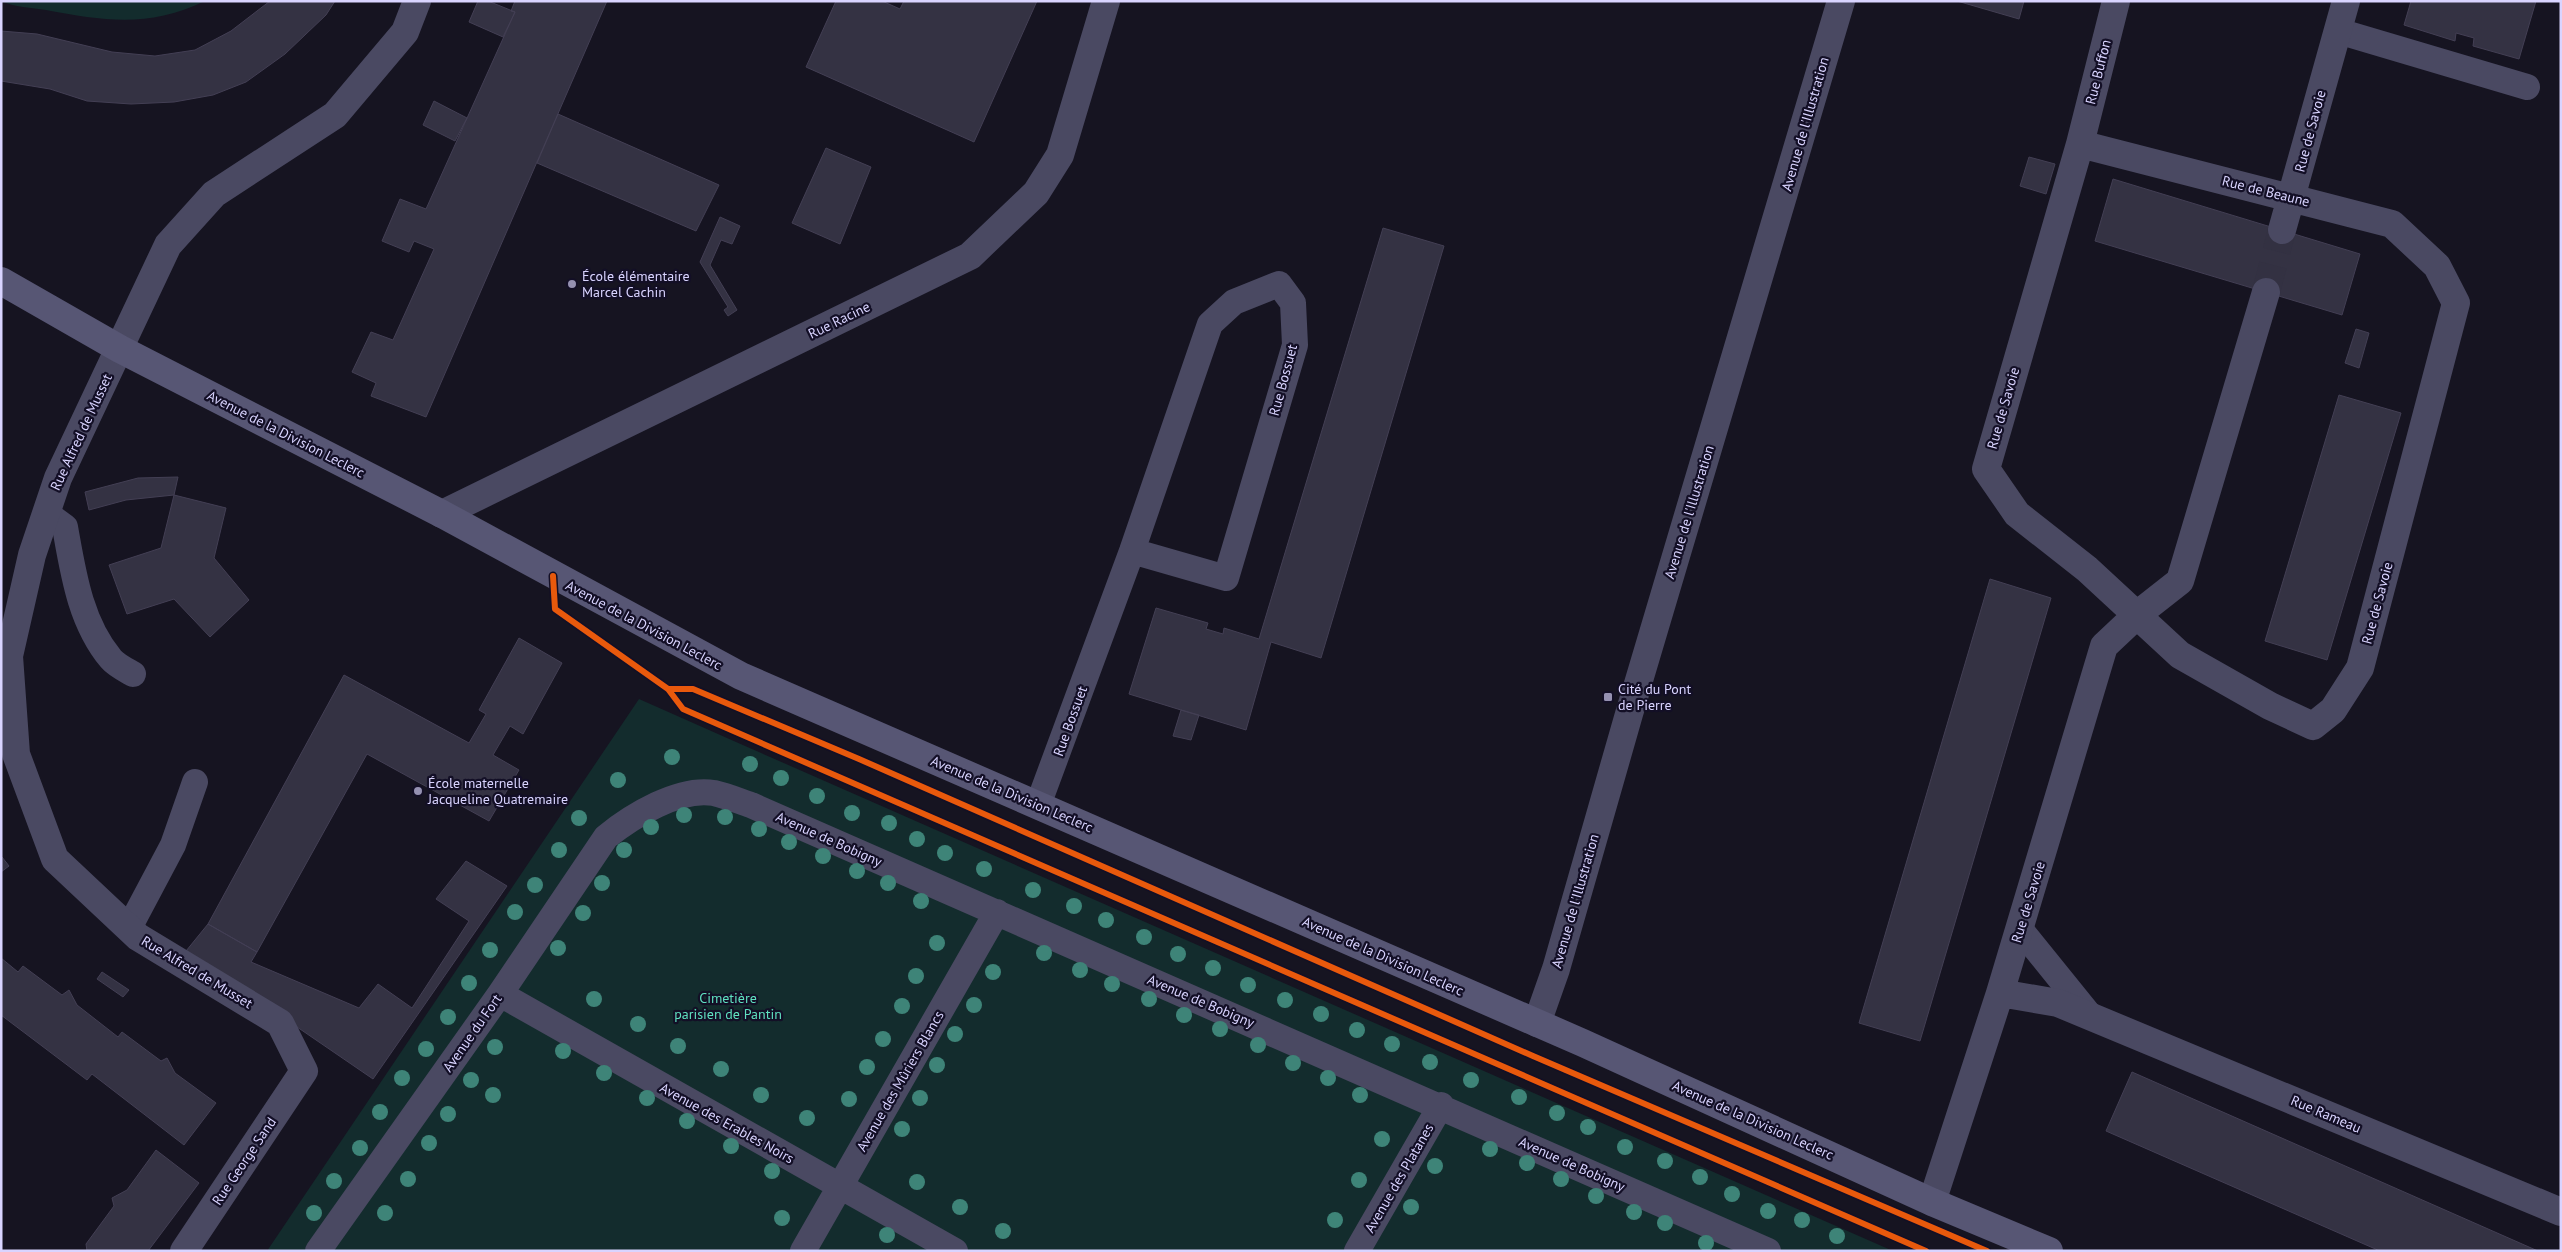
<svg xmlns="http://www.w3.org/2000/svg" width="2562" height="1252" font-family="'PT Sans',sans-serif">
<rect width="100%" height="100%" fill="#161421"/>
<path fill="#132c2d" d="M1,1H205C149,28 105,21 46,10C32,8 14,7 1,1Z
M639,699L736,742L1893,1251H267Z"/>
<path fill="#343243" stroke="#433f54" d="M270,1H335L326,15L285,54L246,82L213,95L174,102L131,104L87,101L50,89L1,81V31L37,34L112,52L155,56L195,50L231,31Z
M478,1H488L515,12L503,37L469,22Z
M515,1H607L426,417L371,396L376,383L352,372L371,332L393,340L434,249L414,241L409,252L382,241L400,199L426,209L515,12L511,11Z
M836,1H882L900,9L904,1H1037L974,142L806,67Z
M1957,1H2024L2019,19Z
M2411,1H2536L2519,59L2473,46L2474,38L2456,33L2455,41L2404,25Z
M434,101L467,118L455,141L423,125Z
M558,114L719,185L696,231L537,163Z
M826,148L871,167L840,244L792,223Z
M2029,157L2055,164L2046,194L2020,186Z
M2113,179L2360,254L2342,315L2095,241Z
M720,217L740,226L732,244L721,240L710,265L737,310L728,316L724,310L728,307L700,262Z
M1383,228L1444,246L1321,658L1271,642L1246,730L1129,694L1156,608L1208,623L1206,629L1223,634L1224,628L1259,639Z
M2356,329L2369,333L2359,368L2345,363Z
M2339,395L2401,413L2327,660L2265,641Z
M178,477L174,495L126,500L89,510L85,492L138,478Z
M174,495L226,508L214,558L249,600L210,637L174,599L127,614L109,565L161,548Z
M1990,579L2051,598L1920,1041L1859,1023Z
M519,638L562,663L523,734L510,726L493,755L519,770L489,821L367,754L257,952L208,924L344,675L469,743L486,714L479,710Z
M1181,710L1199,715L1191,740L1173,736Z
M2,857L9,866L1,872V858Z
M466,861L507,886L373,1079L186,951L208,924L257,952L251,962L359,1008L378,984L412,1008L469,921L436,899Z
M1,958L18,972L23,966L62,995L69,990L77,1005L118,1037L122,1032L161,1061L167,1058L175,1073L216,1103L184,1145L92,1074L87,1080L1,1015Z
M102,972L129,990L123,997L97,979Z
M2132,1072L2538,1251H2380L2106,1131Z
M156,1150L199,1183L148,1251H87L86,1244L114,1206L112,1198L127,1190Z"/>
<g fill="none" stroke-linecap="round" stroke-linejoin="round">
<path stroke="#333142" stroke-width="28" stroke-dasharray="28 14" stroke-linecap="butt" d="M2266,292L2282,230"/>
<path stroke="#4a4962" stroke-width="26" d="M2338,31L2527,87
M46,513L65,527C73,572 80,622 111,659C116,665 126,670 133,674
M1038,805L1132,551L1210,324L1234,302L1279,284L1293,303L1295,345L1226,578L1132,551
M129,928L173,845L195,782
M2020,929L2091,1017
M500,994L955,1251
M318,1251L500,994L606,837C632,816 679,787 714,793C727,796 739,801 751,805L1768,1251
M803,1251L997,912
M1357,1251L1441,1105"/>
<path stroke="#4a4962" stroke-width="28" d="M2080,144L2392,224L2437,266L2456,303L2360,668L2333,710L2313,726L2270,706L2180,655L2087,569L2017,514L1986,469L2080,144L2116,1
M2282,230L2346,1
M2000,993L2058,1003L2561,1212
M1932,1202L2000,993L2104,646L2138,614L2180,581L2266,292
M184,1251L304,1071L280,1023L138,937L55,859L16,754L9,656L32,555L58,478L168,245L214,194L335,115L405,32L417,1"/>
<path stroke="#4a4962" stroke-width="28" d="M442,514L970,256L1036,193L1060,155L1106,1
M1537,1023L1556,969L1629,714L1841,1"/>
<path stroke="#575674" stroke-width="28" d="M1,281L120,349L442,514L741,676L1583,1043L1932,1202L2049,1251"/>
<defs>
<path id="cycleway" d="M553,576L555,609L668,689L683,709L1926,1251
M668,689H693L859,759L1533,1056L1987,1251"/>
</defs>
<use href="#cycleway" stroke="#130f26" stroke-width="9"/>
<use href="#cycleway" stroke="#e8590c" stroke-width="6"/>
</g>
<g fill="#3e8478">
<circle cx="672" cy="757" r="8"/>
<circle cx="750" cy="764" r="8"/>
<circle cx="781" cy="778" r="8"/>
<circle cx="618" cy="780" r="8"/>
<circle cx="817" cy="796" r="8"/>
<circle cx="852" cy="813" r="8"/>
<circle cx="684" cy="815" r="8"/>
<circle cx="725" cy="817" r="8"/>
<circle cx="579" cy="818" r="8"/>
<circle cx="889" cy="823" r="8"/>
<circle cx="651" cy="827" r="8"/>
<circle cx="759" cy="829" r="8"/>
<circle cx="917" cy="839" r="8"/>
<circle cx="789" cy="842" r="8"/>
<circle cx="559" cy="850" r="8"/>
<circle cx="624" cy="850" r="8"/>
<circle cx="945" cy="853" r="8"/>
<circle cx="823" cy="856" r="8"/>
<circle cx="984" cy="869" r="8"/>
<circle cx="857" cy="871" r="8"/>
<circle cx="602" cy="883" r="8"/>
<circle cx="888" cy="883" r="8"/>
<circle cx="535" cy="885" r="8"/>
<circle cx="1033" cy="890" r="8"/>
<circle cx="921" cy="901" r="8"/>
<circle cx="1074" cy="906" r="8"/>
<circle cx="515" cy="912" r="8"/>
<circle cx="583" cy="913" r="8"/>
<circle cx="1106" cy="920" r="8"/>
<circle cx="1144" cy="937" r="8"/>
<circle cx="937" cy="943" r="8"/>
<circle cx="558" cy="948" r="8"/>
<circle cx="490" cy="950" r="8"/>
<circle cx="1044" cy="953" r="8"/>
<circle cx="1178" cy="954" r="8"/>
<circle cx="1213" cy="968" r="8"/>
<circle cx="1080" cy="970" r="8"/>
<circle cx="993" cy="972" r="8"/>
<circle cx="916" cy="976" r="8"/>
<circle cx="469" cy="983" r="8"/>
<circle cx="1112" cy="984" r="8"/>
<circle cx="1248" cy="985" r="8"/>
<circle cx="594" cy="999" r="8"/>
<circle cx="1149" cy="999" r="8"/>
<circle cx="1285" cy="1000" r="8"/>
<circle cx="974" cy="1005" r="8"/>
<circle cx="902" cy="1006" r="8"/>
<circle cx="1321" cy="1014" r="8"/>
<circle cx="1184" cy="1015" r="8"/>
<circle cx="448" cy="1017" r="8"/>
<circle cx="638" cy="1024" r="8"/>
<circle cx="1220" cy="1029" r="8"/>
<circle cx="1357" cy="1030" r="8"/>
<circle cx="955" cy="1034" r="8"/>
<circle cx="883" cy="1039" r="8"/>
<circle cx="1392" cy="1044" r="8"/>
<circle cx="1258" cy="1045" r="8"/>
<circle cx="678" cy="1046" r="8"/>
<circle cx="495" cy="1047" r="8"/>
<circle cx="426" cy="1049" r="8"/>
<circle cx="563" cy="1051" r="8"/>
<circle cx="1430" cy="1062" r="8"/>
<circle cx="1293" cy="1063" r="8"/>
<circle cx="937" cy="1065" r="8"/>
<circle cx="867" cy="1067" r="8"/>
<circle cx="721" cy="1069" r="8"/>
<circle cx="604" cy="1073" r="8"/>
<circle cx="402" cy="1078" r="8"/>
<circle cx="1328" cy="1078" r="8"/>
<circle cx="471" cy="1080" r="8"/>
<circle cx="1471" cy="1080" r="8"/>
<circle cx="493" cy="1095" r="8"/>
<circle cx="761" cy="1095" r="8"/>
<circle cx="1360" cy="1095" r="8"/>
<circle cx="1519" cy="1097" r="8"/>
<circle cx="647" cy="1098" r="8"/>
<circle cx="920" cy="1098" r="8"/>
<circle cx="849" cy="1099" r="8"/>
<circle cx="380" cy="1112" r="8"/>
<circle cx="1557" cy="1113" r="8"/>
<circle cx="448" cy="1114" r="8"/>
<circle cx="807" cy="1118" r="8"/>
<circle cx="687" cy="1121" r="8"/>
<circle cx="1588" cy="1127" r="8"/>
<circle cx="902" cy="1129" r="8"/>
<circle cx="1382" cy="1139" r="8"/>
<circle cx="429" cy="1143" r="8"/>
<circle cx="731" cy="1146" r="8"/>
<circle cx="1625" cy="1147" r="8"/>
<circle cx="360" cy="1148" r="8"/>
<circle cx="1490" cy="1149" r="8"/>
<circle cx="1665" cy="1161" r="8"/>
<circle cx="1527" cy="1163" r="8"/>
<circle cx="1435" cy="1166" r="8"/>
<circle cx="772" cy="1171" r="8"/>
<circle cx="1700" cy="1177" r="8"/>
<circle cx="408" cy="1179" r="8"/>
<circle cx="1561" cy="1179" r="8"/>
<circle cx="1359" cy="1180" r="8"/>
<circle cx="334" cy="1181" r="8"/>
<circle cx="917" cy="1182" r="8"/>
<circle cx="1732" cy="1194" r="8"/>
<circle cx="1596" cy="1196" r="8"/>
<circle cx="960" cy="1207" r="8"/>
<circle cx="1411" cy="1207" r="8"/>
<circle cx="1768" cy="1211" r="8"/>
<circle cx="1634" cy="1212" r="8"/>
<circle cx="314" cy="1213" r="8"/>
<circle cx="385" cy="1213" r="8"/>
<circle cx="782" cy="1218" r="8"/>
<circle cx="1335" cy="1220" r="8"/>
<circle cx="1802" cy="1220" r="8"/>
<circle cx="1665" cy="1223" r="8"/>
<circle cx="1003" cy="1231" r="8"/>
<circle cx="887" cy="1235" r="8"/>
<circle cx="1837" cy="1236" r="8"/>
<circle cx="1706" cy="1243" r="8"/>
</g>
<g fill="#9591b1" stroke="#130f26" stroke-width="2">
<circle cx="572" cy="284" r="5"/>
<rect x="1603" y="692" width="10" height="10" rx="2.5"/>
<circle cx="418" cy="791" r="5"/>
</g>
<g text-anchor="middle" stroke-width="4.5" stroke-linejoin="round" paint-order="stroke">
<g font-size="14" fill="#d9d4ff" stroke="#130f26">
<text transform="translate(2098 72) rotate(-76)" y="5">Rue Buffon</text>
<text transform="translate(1805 124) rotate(-74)" y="5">Avenue de l'Illustration</text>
<text transform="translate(2310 131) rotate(-75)" y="5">Rue de Savoie</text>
<text transform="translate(2266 191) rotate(14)" y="5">Rue de Beaune</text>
<text transform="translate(839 320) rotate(-26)" y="5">Rue Racine</text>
<text transform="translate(1283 380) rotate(-75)" y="5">Rue Bossuet</text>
<text transform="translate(2003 408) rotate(-74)" y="5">Rue de Savoie</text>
<text transform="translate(81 432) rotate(-65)" y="5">Rue Alfred de Musset</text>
<text transform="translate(286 434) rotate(27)" y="5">Avenue de la Division Leclerc</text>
<text transform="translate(1689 512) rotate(-73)" y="5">Avenue de l'Illustration</text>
<text transform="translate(2377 603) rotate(-75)" y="5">Rue de Savoie</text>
<text transform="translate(644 625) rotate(28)" y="5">Avenue de la Division Leclerc</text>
<text transform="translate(1070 721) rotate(-70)" y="5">Rue Bossuet</text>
<text transform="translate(1012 794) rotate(23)" y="5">Avenue de la Division Leclerc</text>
<text transform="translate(829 839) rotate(24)" y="5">Avenue de Bobigny</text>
<text transform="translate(1575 901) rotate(-74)" y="5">Avenue de l'Illustration</text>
<text transform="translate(2028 902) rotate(-73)" y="5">Rue de Savoie</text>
<text transform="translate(1383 956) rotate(24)" y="5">Avenue de la Division Leclerc</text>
<text transform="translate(197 972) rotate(31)" y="5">Rue Alfred de Musset</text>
<text transform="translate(1201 1001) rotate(23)" y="5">Avenue de Bobigny</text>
<text transform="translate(472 1033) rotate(-55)" y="5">Avenue du Fort</text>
<text transform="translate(900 1081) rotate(-60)" y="5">Avenue des Mûriers Blancs</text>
<text transform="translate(2326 1114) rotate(23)" y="5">Rue Rameau</text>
<text transform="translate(1753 1120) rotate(24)" y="5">Avenue de la Division Leclerc</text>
<text transform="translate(727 1123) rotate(29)" y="5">Avenue des Erables Noirs</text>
<text transform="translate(244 1161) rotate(-56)" y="5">Rue George Sand</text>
<text transform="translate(1572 1164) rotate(24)" y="5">Avenue de Bobigny</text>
<text transform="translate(1399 1178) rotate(-60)" y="5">Avenue des Platanes</text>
</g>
<g font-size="14" fill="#d9d4ff" stroke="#130f26" text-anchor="start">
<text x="582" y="281">École élémentaire<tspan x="582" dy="16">Marcel Cachin</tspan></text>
<text x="1618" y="694">Cité du Pont<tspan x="1618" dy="16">de Pierre</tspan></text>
<text x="428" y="788">École maternelle<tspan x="428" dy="16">Jacqueline Quatremaire</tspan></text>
</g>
<g font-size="14" fill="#5fe0c0" stroke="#130f26">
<text x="728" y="1003">Cimetière<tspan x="728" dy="16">parisien de Pantin</tspan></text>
</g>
</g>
<rect width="2562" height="1252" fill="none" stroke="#d9d4ff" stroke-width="5"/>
</svg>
